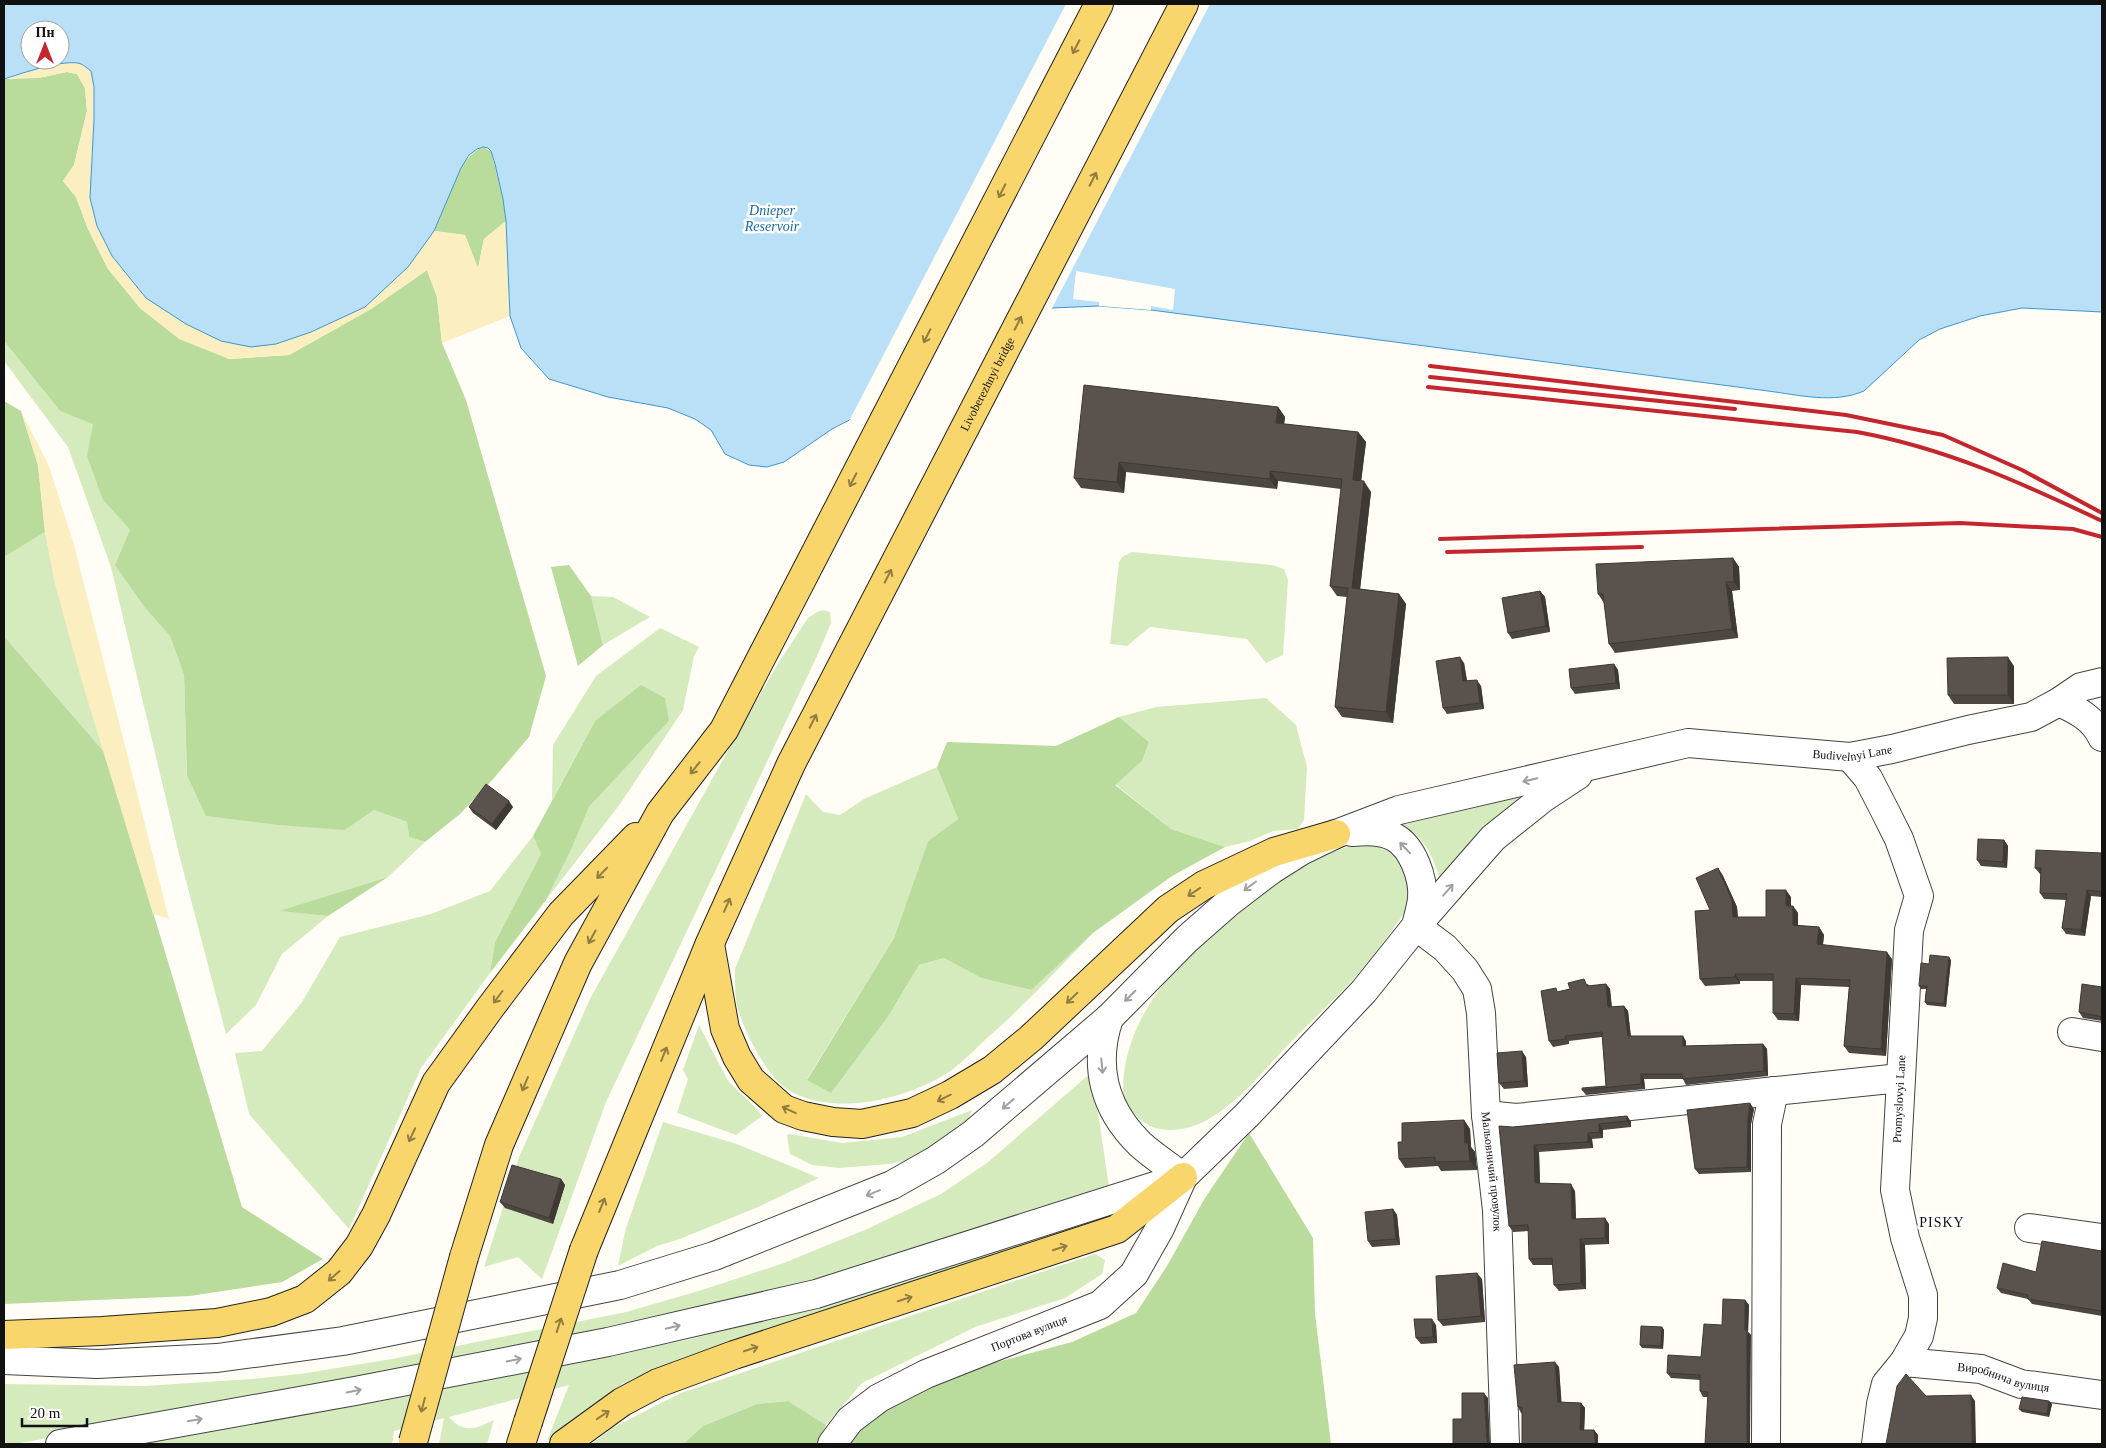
<svg xmlns="http://www.w3.org/2000/svg" width="2106" height="1448" font-family="'Times New Roman',serif">
<rect width="100%" height="100%" fill="#fffdf5"/>
<path fill="#d5ebbd" d="M4,341L60,411L93,423L103,500L130,530L146,609L170,636L184,675L187,775L345,830L374,810L407,822L409,837L425,842L388,877L280,911L328,916L282,954L256,1005L226,1034L179,854L111,567L68,447L4,361Z
M45,532C59,607 82,680 105,753L4,636V557Z
M1132,552L1272,565L1284,569L1288,580L1283,655L1266,663L1247,639L1150,627L1127,646L1110,644L1119,562L1122,557Z
M591,596L613,597L650,617L603,645Z
M823,610L830,612L831,623L817,656L606,1102L542,1279L518,1257L484,1267L519,1157L590,999L736,736L779,662L808,618L817,612Z
M660,628L699,647L694,656L683,710L620,804L546,900L572,848L589,807L669,721H595L552,800L553,745L596,676Z
M1266,698L1296,725L1307,767L1304,820L1298,829L1273,831L1250,841L1225,847L1171,829L1115,784L1142,761L1149,742L1119,717L1156,707Z
M937,767L958,819L928,841L894,938L807,1079L889,1015L919,965L944,958L981,978L1030,990L1093,933C1058,969 1024,1006 986,1039C974,1050 962,1063 949,1072C905,1100 835,1117 788,1090C767,1077 739,1024 736,999C735,990 735,979 735,969L806,794L823,812L840,815L864,799Z
M1535,788L1441,882C1431,851 1426,840 1399,822Z
M533,836L541,854L495,942L490,973L421,1068L349,1229L249,1114L235,1053L262,1051L302,1002L340,937L431,914L490,891Z
M1361,842C1402,851 1406,865 1410,905C1390,933 1370,962 1346,987C1326,1008 1304,1028 1284,1049C1259,1076 1234,1107 1201,1123C1184,1131 1157,1134 1142,1121C1136,1116 1128,1109 1125,1101C1122,1090 1123,1078 1125,1067C1130,1036 1146,1006 1166,981C1183,959 1205,941 1227,923C1267,890 1309,857 1361,842Z
M699,1025L728,1081L756,1108L762,1116L736,1135L677,1113L688,1079L683,1070Z
M1092,1072L1109,1187L764,1297L268,1398L15,1444H4V1384L144,1386L252,1379L300,1374L392,1359L626,1312L702,1290L784,1263L867,1229L941,1194L987,1163Z
M972,1110L967,1123L920,1158L889,1164L839,1168L812,1165L790,1154L787,1135L790,1134L842,1143L902,1137Z
M663,1122L737,1144L819,1178L758,1207L680,1239L657,1246L618,1266L626,1228Z
M1106,1214L1104,1218L919,1281L684,1357L622,1384L569,1422L547,1441L569,1385L449,1417C464,1434 475,1429 494,1420L487,1444H439L444,1418L394,1431L392,1444H128L687,1340L769,1319Z
M1095,1254L1105,1260L1102,1274L1065,1298L975,1327L862,1383L826,1425L788,1401L757,1404L703,1426L683,1444H592L612,1428L681,1393Z"/>
<path fill="#b9dc9c" d="M67,72L77,74L85,88L87,111L74,165L63,181L76,197L88,229L108,269L141,309L229,359L289,355L371,309L427,270L437,297L442,343L466,400L546,676L529,737L494,778L460,814L425,842L409,837L407,822L374,810L345,830L279,825L206,816L187,775L184,675L170,636L146,609L115,565L130,530L103,500L87,456L93,424L60,411L4,341V79L38,78Z
M483,147L491,151L503,199L506,221L484,239L478,269L465,235L434,231C444,207 458,156 483,147Z
M4,401L21,411L38,465L45,532L4,557Z
M569,565L591,596L603,645L578,666L551,567Z
M4,636L105,753L242,1207L323,1259L282,1282L190,1296L4,1304Z
M641,685L665,698L669,721L589,807L572,848L546,900L490,973L495,942L541,854L533,836L595,721Z
M1119,717L1149,742L1142,761L1115,785L1171,829L1225,847L1172,876L1093,933L1031,990L981,978L944,958L919,965L889,1015L831,1093L807,1080L894,938L928,841L958,819L937,767L947,742L1056,746Z
M388,877L328,916L279,911Z
M1249,1133L1313,1238L1315,1314L1331,1444H847L879,1407L937,1378L1072,1342L1136,1313L1167,1266L1205,1198Z
M788,1401L826,1425L818,1444H683L703,1426L757,1404Z"/>
<path fill="#fbeec1" d="M68,63L81,64L91,71L94,87V119L91,163L186,324L221,341L251,347L408,267L434,231L465,235L478,268L484,239L506,221L510,316L442,343L437,297L427,270L371,309L289,355L229,359L179,339L141,309L108,269L88,229L76,197L63,181L74,165L87,111L85,88L77,74L67,72L38,78H9L40,68Z
M21,411L49,466L74,545L169,919L153,914L82,682L55,584L45,532L38,465Z"/>
<path fill="#b9e0f7" stroke="#3f96cf" fill-rule="evenodd" d="M4,4H2102V312L2022,308L1980,316L1940,329L1919,340L1864,391C1834,404 1799,395 1768,391L1151,310L1099,306L1052,308L1012,322L890,399L832,429L784,462L767,467L749,465L725,454L711,430L695,419L668,408L608,397L549,379L521,348L510,316L506,221L503,199L495,164L491,151L488,148L483,147L477,149L469,155L461,168L434,231L408,267L365,307L311,332L276,344L251,347L221,341L186,324L146,298L112,256L97,226L90,198L94,119V87L91,71C88,69 84,65 81,64C66,58 20,74 4,79ZM30,30H60V60H30Z"/>
<path fill="#fffdf5" d="M1066,4H1210L1050,312L1013,324L891,401L848,423Z
M1076,271L1175,289L1173,310L1151,306V310L1099,306V302L1073,299Z"/>
<g fill="none" stroke-linecap="round" stroke-linejoin="round">
<defs>
<g id="minor">
<path d="M2059,702C2077,710 2094,719 2102,737"/>
<path d="M1850,757L1868,778L1885,811L1899,839L1919,896L1909,930L1895,1190L1905,1238L1923,1295V1318L1919,1336L1904,1362L1886,1384L1881,1404L1876,1444"/>
<path d="M1352,832C1366,831 1381,830 1394,837C1413,847 1424,879 1422,899C1421,908 1418,917 1416,926"/>
<path id="s1" d="M1416,926L1445,948L1465,970L1477,989L1481,1013L1486,1115L1497,1210L1505,1444"/>
<path d="M2072,1032L2102,1037"/>
<path d="M1486,1115L1516,1118L1900,1078"/>
<path d="M2029,1228L2102,1238"/>
<path id="s2" d="M4,1360L97,1364L217,1358L343,1341L620,1285L714,1256L892,1185L936,1160L973,1134L1109,1018L1187,939L1229,902L1271,870L1301,851L1336,834L1399,810L1688,743L1850,757L1892,749L1968,730L2031,717L2059,702L2081,687L2102,682"/>
<path id="s3" d="M1904,1362L1981,1369L2021,1384L2102,1395"/>
<path d="M60,1444L355,1391L608,1342L816,1294L1183,1177L1247,1115L1364,991L1416,926L1493,838L1543,798L1578,775"/>
<path id="s4" d="M832,1444L850,1420L879,1398L926,1374L1100,1305L1134,1274L1160,1228L1183,1177C1169,1166 1153,1156 1140,1144C1104,1109 1093,1066 1109,1018"/>
<path d="M1766,1444L1767,1124L1774,1091"/>
</g>
<g id="major">
<path d="M710,944L725,1029L737,1057L751,1080L784,1109L803,1116L833,1122L862,1124L912,1113L950,1095L992,1070L1031,1038L1168,909L1204,885L1274,852L1336,834"/>
<path id="s5" d="M584,1250L710,943L791,764L1184,4"/>
<path d="M464,1257L499,1145L578,963L660,813L724,730L1099,4"/>
<path d="M4,1335L102,1331L217,1323L271,1312L305,1299L339,1272L359,1246L376,1215L436,1083L490,1008L561,914L636,837"/>
<path d="M521,1444L528,1422"/>
<path d="M564,1444L622,1402L658,1383L734,1355L1117,1229L1183,1177"/>
</g>
</defs>
<use href="#minor" stroke="#444" stroke-width="30"/>
<use href="#major" stroke="#222" stroke-width="30"/>
<use href="#minor" stroke="#fff" stroke-width="28"/>
<use href="#major" stroke="#f9d66b" stroke-width="28"/>
<path stroke="#c4262e" stroke-width="4" d="M1430,366L1846,415L1943,435L2022,470L2102,513
M1430,377L1735,409
M1428,387L1857,432C1945,448 2022,483 2102,521
M1440,539L1960,523L2073,529L2102,537
M1447,552L1642,547"/>
<defs>
<path id="major-bridge" d="M528,1422L584,1250
M413,1442L464,1257"/>
</defs>
<use href="#major-bridge" stroke="#222" stroke-width="30" stroke-linecap="butt"/>
<use href="#major-bridge" stroke="#f9d66b" stroke-width="28"/>
</g>
<path fill="#4d4742" d="M1278,407L1285,417L1284,424L1358,432L1366,442L1361,481L1371,492L1360,589L1399,594L1406,604L1393,723L1342,717L1335,707L1347,597L1337,596L1330,586L1341,489L1278,481L1277,489L1126,472L1124,493L1081,488L1074,478Z
M1733,558L1739,567L1740,590L1732,591L1738,638L1615,653L1609,644L1604,603L1598,594Z
M1540,591L1545,597L1550,632L1512,639L1508,633Z
M1464,663L1467,681L1481,686L1484,709L1447,714L1443,708Z
M1614,664L1618,670L1620,689L1575,694L1571,688Z
M2014,666V704H1954L1948,695Z
M469,807H513L496,830L473,813Z
M2004,840L2008,846L2007,868L1981,866L1977,860Z
M2102,853V897L2091,896L2085,936L2066,934L2062,928L2066,900L2044,899L2040,893L2041,874H2040L2035,868Z
M1718,868L1723,876L1737,907L1738,917H1766L1791,897V906H1793L1798,913V926L1819,927L1824,935L1823,945L1892,959L1886,1056L1849,1053L1844,1046L1849,987L1801,985L1799,1021L1778,1020L1773,1013V981H1740V984L1705,986L1700,979L1710,910Z
M1951,960L1946,1007L1927,1005L1925,1002L1926,989H1921L1919,986L1929,964Z
M1588,984L1589,986L1606,984L1610,989L1612,1007L1624,1006L1628,1011L1631,1036L1686,1041V1046L1763,1044L1767,1049L1768,1076L1686,1085L1683,1079H1644L1645,1089L1586,1095L1582,1090L1606,1086L1602,1037L1569,1041V1044L1553,1047L1549,1041L1558,992Z
M2102,987V1021L2083,1018L2079,1012Z
M1526,1057L1528,1087L1504,1089L1499,1083Z
M1754,1109L1751,1124V1172L1699,1174L1695,1169Z
M1627,1116L1631,1122V1127L1603,1130V1138L1592,1139L1593,1148L1539,1152L1540,1183L1575,1191L1576,1219L1609,1224V1244L1585,1245L1586,1289L1559,1291L1554,1285L1553,1265H1533L1529,1259V1231L1513,1232L1509,1226L1513,1127Z
M1464,1120L1470,1129L1471,1147L1475,1152L1477,1170L1441,1171L1438,1166L1405,1168L1399,1159L1402,1142Z
M561,1179L565,1185L553,1224L505,1208L500,1202Z
M1393,1209L1397,1215L1400,1245L1372,1247L1368,1241Z
M2102,1251V1316L2032,1304L2028,1299L2001,1293L1997,1288L2036,1272Z
M1482,1279L1485,1322L1443,1326L1438,1320Z
M1745,1300L1749,1305L1748,1332L1751,1335L1707,1397H1703L1700,1391V1380L1671,1378L1667,1373L1701,1357L1722,1325Z
M1436,1325L1437,1343L1421,1344L1416,1338Z
M1662,1327L1664,1330L1663,1349L1642,1348L1640,1345Z
M1559,1367L1561,1402L1581,1403L1585,1408L1584,1430H1594L1598,1435L1521,1413L1518,1407Z
M2052,1404L2049,1417L2022,1412L2019,1409Z"/>
<path fill="#3f3936" d="M1278,407L1285,417L1283,433L1276,423Z
M1358,432L1366,442L1360,491L1353,480Z
M1119,462L1126,472L1124,493L1117,482Z
M1270,471L1278,481L1277,489L1270,479Z
M1364,481L1371,492L1359,599L1352,588Z
M1733,558L1739,567L1740,590L1734,582Z
M1726,582L1732,591L1738,638L1732,629Z
M1540,591L1545,597L1550,632L1546,626Z
M1399,594L1406,604L1393,723L1386,712Z
M1460,657L1464,663L1468,687L1463,681Z
M2008,657L2014,666V704L2008,695Z
M1614,664L1618,670L1620,689L1616,683Z
M1477,680L1481,686L1484,709L1480,703Z
M509,801L513,807L496,830L492,824Z
M2004,840L2008,846L2007,868L2003,862Z
M1718,868L1723,876L1737,907L1738,924L1733,917Z
M1786,890L1791,897V913L1786,906Z
M2087,890L2091,896L2085,936L2081,930Z
M1793,906L1798,913V933L1793,925Z
M1819,927L1824,935L1822,951L1817,944Z
M1887,952L1892,959L1886,1056L1881,1049Z
M1949,957L1951,960L1946,1007L1944,1004Z
M1735,974L1740,981V984L1735,977Z
M1796,978L1801,985L1799,1021L1794,1014Z
M1606,984L1610,989L1612,1012L1608,1007Z
M1624,1006L1628,1011L1631,1041L1628,1036Z
M1683,1036L1686,1041V1051L1683,1046Z
M1763,1044L1767,1049L1768,1076L1764,1071Z
M1522,1051L1526,1057L1528,1087L1524,1081Z
M1641,1074L1644,1079L1645,1089L1641,1084Z
M1750,1103L1754,1109L1751,1124V1172L1747,1167L1748,1118Z
M1627,1116L1631,1122V1127L1627,1121Z
M1464,1120L1470,1129L1471,1147L1475,1152L1477,1170L1470,1161L1465,1143Z
M1599,1124L1603,1130V1138L1599,1132Z
M1588,1133L1592,1139L1593,1148L1588,1142Z
M1534,1145L1539,1152L1540,1189L1535,1183Z
M561,1179L565,1185L553,1224L549,1218Z
M1571,1184L1575,1191L1576,1225L1572,1219Z
M1393,1209L1397,1215L1400,1245L1396,1239Z
M1605,1218L1609,1224V1244L1605,1238Z
M1580,1239L1585,1245L1586,1289L1581,1283Z
M1477,1273L1482,1279L1485,1322L1481,1316Z
M1745,1300L1749,1305L1748,1332L1751,1335L1750,1444H1747L1745,1330Z
M1432,1319L1436,1325L1437,1343L1433,1337Z
M1662,1327L1664,1330L1663,1349L1661,1346Z
M1555,1362L1559,1367L1562,1408L1558,1402Z
M1484,1393L1488,1398L1490,1444H1487Z
M1971,1395L1975,1401L1976,1444H1972Z
M2049,1401L2052,1404L2049,1417L2047,1414Z
M1581,1403L1585,1408L1584,1436L1580,1430Z
M1594,1430L1598,1435V1444H1595Z"/>
<path fill="#5a524d" stroke="#3f3936" d="M1084,385L1278,407L1276,423L1358,432L1353,480L1364,481L1352,588L1399,594L1386,712L1335,707L1348,588L1330,586L1342,479L1270,471V479L1119,462L1117,482L1074,478Z
M1733,558L1734,582H1726L1732,629L1609,644L1603,594H1598L1596,564Z
M1540,591L1546,626L1508,633L1502,598Z
M1460,657L1463,681L1477,680L1480,703L1443,708L1436,661Z
M2008,657V695H1948L1947,658Z
M1614,664L1616,683L1571,688L1569,669Z
M486,784L509,801L492,824L469,807Z
M1978,839L2004,840L2003,862L1977,860Z
M2036,850L2102,853V892L2087,890L2081,930L2062,928L2067,894L2040,893L2041,868H2035Z
M1718,868L1732,900L1733,917H1766V890H1786V906H1793V925L1819,927L1817,944L1887,952L1881,1049L1844,1046L1850,980L1796,978L1794,1014L1773,1013V974H1735V977L1700,979L1695,911L1710,910L1696,878Z
M1930,955L1949,957L1944,1004L1925,1002L1927,986H1919L1921,963L1929,964Z
M1584,979L1587,986L1606,984L1608,1007L1624,1006L1628,1036H1683V1046L1763,1044L1764,1071L1683,1079L1682,1074H1641V1084L1582,1090V1088L1606,1086L1602,1032L1565,1036L1566,1039L1549,1041L1541,991L1556,988L1557,992L1570,989L1568,983Z
M2082,984L2102,987V1017L2079,1012Z
M1522,1051L1524,1081L1499,1083L1497,1053Z
M1750,1103L1748,1118L1747,1167L1695,1169L1687,1110Z
M1627,1116V1121L1599,1124V1132L1588,1133V1142L1534,1145L1535,1183L1571,1184L1572,1219L1605,1218V1238L1580,1239L1581,1283L1554,1285L1552,1258L1529,1259L1528,1225L1509,1226L1499,1126L1513,1127Z
M1464,1120L1465,1143H1468L1470,1161L1435,1162V1157L1399,1159L1398,1142H1402V1123Z
M512,1165L561,1179L549,1218L500,1202Z
M1393,1209L1396,1239L1368,1241L1365,1212Z
M2042,1241L2102,1251V1311L2028,1299V1295L1997,1288L2003,1263L2036,1272Z
M1477,1273L1481,1316L1438,1320L1436,1276Z
M1723,1299L1745,1300V1330H1747V1444H1705L1708,1392L1700,1391V1375L1667,1373L1668,1355L1701,1357L1704,1324L1722,1325Z
M1414,1319H1432L1433,1337L1416,1338Z
M1641,1326L1662,1327L1661,1346L1640,1345Z
M1555,1362L1558,1402L1581,1403L1580,1430H1594L1595,1444H1522V1407H1518L1514,1365Z
M1906,1374L1926,1396L1971,1395L1972,1444H1886L1897,1386Z
M1462,1393H1484L1487,1444H1453V1419H1462Z
M2022,1397L2049,1401L2047,1414L2019,1409Z"/>
<defs><path id="oneway-shaft" d="M-6 0H5M1.5-3L5.5 0L1.5 3" fill="none" stroke-width="1.6" stroke-linecap="round" stroke-linejoin="round" transform="scale(1.25)"/></defs>
<g stroke="#917d42">
<use href="#oneway-shaft" transform="translate(1076 47) rotate(117)"/>
<use href="#oneway-shaft" transform="translate(1093 179) rotate(-63)"/>
<use href="#oneway-shaft" transform="translate(1002 191) rotate(117)"/>
<use href="#oneway-shaft" transform="translate(1018 323) rotate(-63)"/>
<use href="#oneway-shaft" transform="translate(927 336) rotate(117)"/>
<use href="#oneway-shaft" transform="translate(853 480) rotate(117)"/>
<use href="#oneway-shaft" transform="translate(888 576) rotate(-63)"/>
<use href="#oneway-shaft" transform="translate(813 721) rotate(-63)"/>
<use href="#oneway-shaft" transform="translate(695 768) rotate(128)"/>
<use href="#oneway-shaft" transform="translate(602 873) rotate(134)"/>
<use href="#oneway-shaft" transform="translate(1194 892) rotate(146)"/>
<use href="#oneway-shaft" transform="translate(727 905) rotate(-66)"/>
<use href="#oneway-shaft" transform="translate(592 937) rotate(119)"/>
<use href="#oneway-shaft" transform="translate(498 997) rotate(127)"/>
<use href="#oneway-shaft" transform="translate(1072 998) rotate(136)"/>
<use href="#oneway-shaft" transform="translate(664 1054) rotate(-68)"/>
<use href="#oneway-shaft" transform="translate(525 1084) rotate(113)"/>
<use href="#oneway-shaft" transform="translate(944 1098) rotate(154)"/>
<use href="#oneway-shaft" transform="translate(789 1110) rotate(-155)"/>
<use href="#oneway-shaft" transform="translate(412 1135) rotate(115)"/>
<use href="#oneway-shaft" transform="translate(602 1205) rotate(-68)"/>
<use href="#oneway-shaft" transform="translate(1060 1248) rotate(-18)"/>
<use href="#oneway-shaft" transform="translate(334 1276) rotate(139)"/>
<use href="#oneway-shaft" transform="translate(905 1299) rotate(-18)"/>
<use href="#oneway-shaft" transform="translate(559 1325) rotate(-72)"/>
<use href="#oneway-shaft" transform="translate(751 1349) rotate(-18)"/>
<use href="#oneway-shaft" transform="translate(423 1405) rotate(105)"/>
<use href="#oneway-shaft" transform="translate(603 1415) rotate(-34)"/>
</g>
<g stroke="#a0a0a0">
<use href="#oneway-shaft" transform="translate(1530 780) rotate(167)"/>
<use href="#oneway-shaft" transform="translate(1405 848) rotate(-134)"/>
<use href="#oneway-shaft" transform="translate(1250 886) rotate(143)"/>
<use href="#oneway-shaft" transform="translate(1448 890) rotate(-49)"/>
<use href="#oneway-shaft" transform="translate(1130 996) rotate(135)"/>
<use href="#oneway-shaft" transform="translate(1102 1066) rotate(84)"/>
<use href="#oneway-shaft" transform="translate(1008 1104) rotate(139)"/>
<use href="#oneway-shaft" transform="translate(873 1193) rotate(158)"/>
<use href="#oneway-shaft" transform="translate(673 1327) rotate(-13)"/>
<use href="#oneway-shaft" transform="translate(514 1360) rotate(-11)"/>
<use href="#oneway-shaft" transform="translate(354 1391) rotate(-11)"/>
<use href="#oneway-shaft" transform="translate(195 1420) rotate(-10)"/>
</g>
<g text-anchor="middle" stroke-width="5" stroke-linejoin="round" paint-order="stroke">
<g font-size="12" fill="#111" stroke="#fff">
<text dy="4" stroke="none"><textPath href="#s5" startOffset="956">Livoberezhnyi bridge</textPath></text>
<text dy="4" stroke="none"><textPath href="#s2" startOffset="2011">Budivelnyi Lane</textPath></text>
<text transform="translate(1899 1099) rotate(-87)" y="4">Promyslovyi Lane</text>
<text dy="4" stroke="none"><textPath href="#s1" startOffset="272">Мальовничий провулок</textPath></text>
<text dy="4" stroke="none"><textPath href="#s4" startOffset="230">Портова вулиця</textPath></text>
<text dy="4" stroke="none"><textPath href="#s3" startOffset="101">Виробнича вулиця</textPath></text>
</g>
<g font-size="14" font-style="italic" fill="#1768a6" stroke="#fff">
<text x="772" y="215">Dnieper<tspan x="772" dy="16">Reservoir</tspan></text>
</g>
<g font-size="14" letter-spacing="1" fill="#111" stroke="#fff">
<text x="1942" y="1227">PISKY</text>
</g>
</g>
<rect width="2106" height="1448" fill="none" stroke="#111111" stroke-width="10"/>
<g transform="translate(45 45)"><circle r="24" fill="#ffffff" stroke="#a0a0a0"/>
<path d="M0-4L9 19L0 12L-9 19Z" fill="#c4262e"/>
<text y="-8" font-size="14" font-weight="bold" text-anchor="middle" fill="#111111">Пн</text>
</g>
<path d="M22 1418v8h65v-8" fill="none" stroke="#111111" stroke-width="2.5"/>
<text x="30" y="1418" font-size="15" fill="#111111" stroke="#ffffff" stroke-width="4" paint-order="stroke">20 m</text>
</svg>
